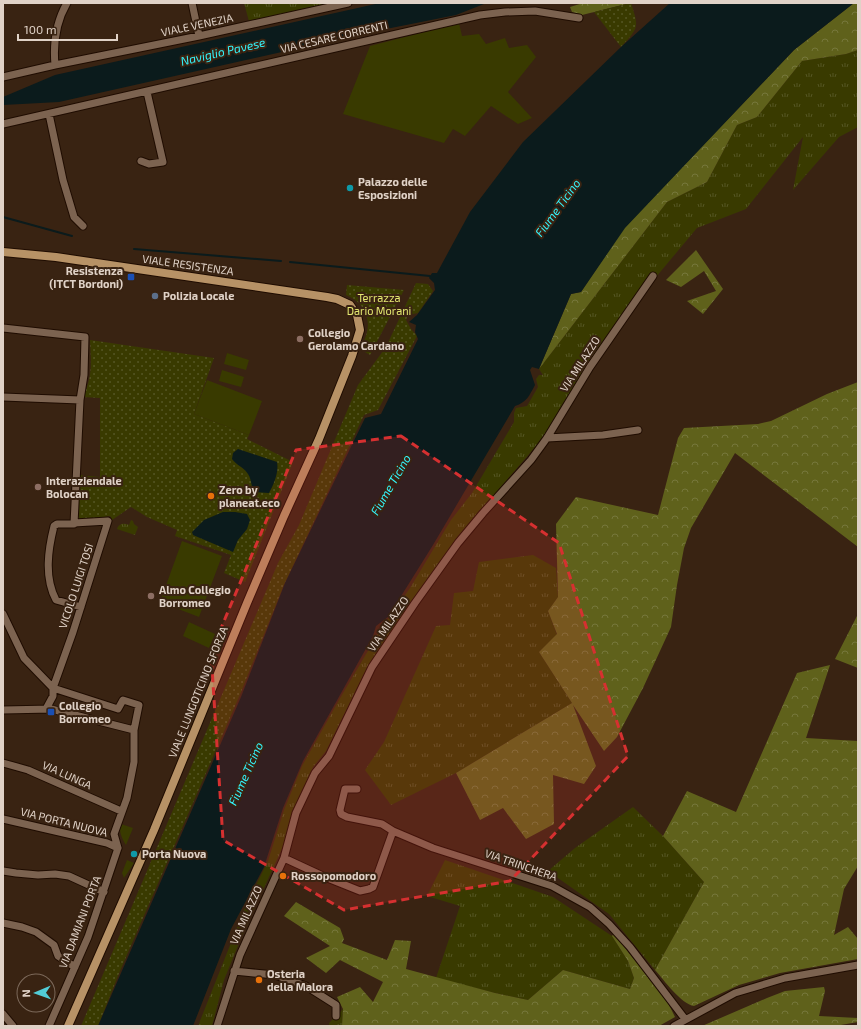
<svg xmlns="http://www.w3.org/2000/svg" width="861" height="1029" font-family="'Exo 2',sans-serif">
<defs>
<pattern id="grass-tufts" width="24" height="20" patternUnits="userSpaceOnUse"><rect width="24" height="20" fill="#393a00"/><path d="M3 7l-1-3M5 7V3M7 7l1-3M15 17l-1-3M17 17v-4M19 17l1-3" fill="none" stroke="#555624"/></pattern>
<pattern id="forest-crowns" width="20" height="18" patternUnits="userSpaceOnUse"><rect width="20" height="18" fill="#5f611b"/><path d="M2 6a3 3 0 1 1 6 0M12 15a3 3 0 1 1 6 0" fill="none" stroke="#76773b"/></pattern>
<pattern id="park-dots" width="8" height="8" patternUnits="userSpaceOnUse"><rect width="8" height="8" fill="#393a00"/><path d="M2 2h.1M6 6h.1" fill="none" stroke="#555624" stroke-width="1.8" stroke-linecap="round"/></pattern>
</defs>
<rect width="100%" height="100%" fill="#392312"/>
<path fill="url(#grass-tufts)" d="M244,3H337L250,25Z
M858,50V127L839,137L793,190L803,137L746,209L697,228L651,283L569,394L543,438L467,526L450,548L376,654L362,678L326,751L313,767L294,810L285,842L241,938L224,980L212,1026H198L246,905L268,861L284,810L302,766L339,700L379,632L410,588L451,520L472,493L514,422V413L516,408L527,406L538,387L536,379L539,375H543L539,369L667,202L707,182L737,125L757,117L802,61L846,54Z
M131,520L133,521L134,524L138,527L135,535L117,529C119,523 124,523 129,525Z
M533,555L556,568L558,597L548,611L557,635L539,652L572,703L456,773L391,805L365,770L384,742L436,626L450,625L454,593L473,591L479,562Z
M633,807L663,836L704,882L655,970L609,914L548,871L575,848Z
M445,860L553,897L612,936L628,961L634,978L630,989L563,970L528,1000L495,993L436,978L460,906L427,896Z
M343,1009L342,1026H329V1023Z"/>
<path fill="url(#forest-crowns)" d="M583,3H630L582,15L572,12L570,7Z
M854,3H858V50L846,54L802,61L757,117L737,125L707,182L667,202L539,369L571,294L581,292L624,228L794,50Z
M696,250L723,289L703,314L687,301L716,291L704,271L681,287L666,280Z
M858,382V547L735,453L691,528L684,548L677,585L671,627L643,688L617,737L604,751L573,705L596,766L584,784L553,775L554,824L526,839L503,808L480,820L456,773L572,703L539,652L557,634L548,611L558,597L556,524L576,497L658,515L678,438L684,428L758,424L771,421L827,394Z
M858,614V668L835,659Z
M830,665L806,738L858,741V866L844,889L834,935L848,927L858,939V959L780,973L739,985L694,1006C681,1004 664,980 655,970L704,882L663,836L687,791L736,812L797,673Z
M296,902L340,928L344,939L342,943L387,960L395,940L411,941L406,969L495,993L528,1000L563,970L630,989L634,978L628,961L612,936L614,933C620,941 626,950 633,958C649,977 665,994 675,1017L659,1026H342L343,1009L337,997L360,987L373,1002L383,982L340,960L326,973L306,958L330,946L284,916Z
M824,987L825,991L819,1016L858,1018V1022L835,1026H702L767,998L785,991Z"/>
<path fill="url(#park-dots)" d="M631,3C639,28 639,27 621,47L594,12Z
M416,283L428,284L433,291L418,313L408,315L406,320L411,329L417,336L378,410L364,415L283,587L239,697L120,971L98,1026H81L278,563L299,525L358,385L386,347Z
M347,285L404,290L370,355L360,349C362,344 366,338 367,332C371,315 361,301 346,295Z
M90,340L214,358L194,414L249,435L247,439L293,462L245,582L224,573L231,555L175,536L177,530L147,517L131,507L112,520L110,516L76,522L79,475L100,477V398L83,397C93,376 91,362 90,340Z"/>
<path fill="#393a00" d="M459,23L462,36L479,34L486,44L505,38L509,48L527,45L536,57L508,92L532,118L518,124L491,106L465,136L453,129L444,143L343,114L370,46Z
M227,353L249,360L246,370L224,364Z
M222,370L244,377L241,387L219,381Z
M207,380L262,401L249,435L194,414Z
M182,541L222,556L199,617L160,602Z
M189,622L215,634L209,648L183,636Z
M121,824L133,828L126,845C122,839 118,830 121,824Z
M127,860L134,863L124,878L122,873Z"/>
<path fill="#0b1b1c" d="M380,3L484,4L456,15L366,33L59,102L3,105V97L55,75Z
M670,3H854L794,50L625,228L581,292L571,294L539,369L532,367L530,370L535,385C529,396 527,402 515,406L433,545L388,617L376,626L373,636L303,761L283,808L264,867L231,929L193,1026H98L241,697L285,583L365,418L381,414L418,339L415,332L416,325L409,322L417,315L435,290L434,283L429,278L432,273H437L470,212L523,142L621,47Z
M238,449L277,462C279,472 274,484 269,493L254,492C251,487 252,480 248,474C244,467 237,466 232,459L233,453Z
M223,512H235L247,514L250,520L247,529L238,540L233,552L193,535L192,532L204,520Z"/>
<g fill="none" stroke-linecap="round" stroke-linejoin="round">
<path stroke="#0b1b1c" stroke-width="2" d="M3,217L72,236
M134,249L281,261
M290,262L430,276"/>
<defs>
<path id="minor" d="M192,3L199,36
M55,65C53,43 56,22 67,3
M3,77L55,65L199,36L348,3
M49,114L63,180L74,217L83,226
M3,124L480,15L505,12L535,11L579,18
M141,161L149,164L163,162L147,92
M3,328L85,337L84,375L80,400L74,524H57L54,526C48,550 44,577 56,600L81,607
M3,397L80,400
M547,438L603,435L638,430
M3,614L24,658L53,688L73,632L108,521L74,523
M3,710L51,709L134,730L139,705L123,700L118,709L53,688V696L46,709
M3,763L28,770L121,811
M357,789H345L340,810L341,814L347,817L382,824L393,831
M3,819L107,843L118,848
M118,848L114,834L127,798L134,762V730
M284,858L325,877L360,891L369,889L373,887L393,831L433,848L552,886L590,907L609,924L630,947L685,1019
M3,871L16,873L38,875L55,874L69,876L104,892
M3,923L22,927L36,932L54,945L58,956L75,967
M234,971L275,975L289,980L306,986L336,1005V1016
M3,1014L13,1026
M49,1026L88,937L118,848
M217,1026L240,955L284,858L296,813L315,773L329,756L372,667L415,603L458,543L483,513L531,460L547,438L590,367L653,276
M674,1026L735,993L785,978L858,965"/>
<path id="major" d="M3,252L56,257L327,297L337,299L350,305L357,315L360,330L352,356L319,439L284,516L247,603L154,830L68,1026"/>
</defs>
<use href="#minor" stroke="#1f0c00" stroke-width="9"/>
<use href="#major" stroke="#1f0c00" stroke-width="10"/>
<use href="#minor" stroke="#7c6350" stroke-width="7"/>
<use href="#major" stroke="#b79266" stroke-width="8"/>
</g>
<path fill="#d63030" fill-opacity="0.2" stroke="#d63030" stroke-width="3" stroke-dasharray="8 5" stroke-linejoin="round" d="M401,436L559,543L628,756L510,881L344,910L223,840L211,652L296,450Z"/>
<g fill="#0f9aa8" stroke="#392312" stroke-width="1.5">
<circle cx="350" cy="188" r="4"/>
<circle cx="134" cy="854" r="4"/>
</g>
<g fill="#1a4fb4" stroke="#392312" stroke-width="1.5">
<rect x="127" y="273" width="8" height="8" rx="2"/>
<rect x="47" y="708" width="8" height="8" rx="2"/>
</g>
<circle fill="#5c6f8a" stroke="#392312" stroke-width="1.5" cx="155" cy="296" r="4"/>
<g fill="#8d6e63" stroke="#392312" stroke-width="1.5">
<circle cx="300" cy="339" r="4"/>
<circle cx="38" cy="487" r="4"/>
<circle cx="151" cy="596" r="4"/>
</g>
<g fill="#e8710a" stroke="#392312" stroke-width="1.5">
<circle cx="211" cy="496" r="4"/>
<circle cx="283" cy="876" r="4"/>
<circle cx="259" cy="980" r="4"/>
</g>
<g text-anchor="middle" stroke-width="4" stroke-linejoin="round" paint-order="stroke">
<g font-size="11" fill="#e0d2c7" stroke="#392312">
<text transform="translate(197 25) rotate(-12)" y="4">VIALE VENEZIA</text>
<text transform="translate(334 37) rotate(-13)" y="4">VIA CESARE CORRENTI</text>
<text transform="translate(188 265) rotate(8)" y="4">VIALE RESISTENZA</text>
<text transform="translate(580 364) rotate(-57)" y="4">VIA MILAZZO</text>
<text transform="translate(76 586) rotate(-72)" y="4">VICOLO LUIGI TOSI</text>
<text transform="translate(388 624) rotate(-56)" y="4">VIA MILAZZO</text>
<text transform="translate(198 692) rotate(-68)" y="4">VIALE LUNGOTICINO SFORZA</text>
<text transform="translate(67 775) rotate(24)" y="4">VIA LUNGA</text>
<text transform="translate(64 822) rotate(14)" y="4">VIA PORTA NUOVA</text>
<text transform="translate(521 865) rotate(19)" y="4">VIA TRINCHERA</text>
<text transform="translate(246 915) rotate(-66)" y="4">VIA MILAZZO</text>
<text transform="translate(80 922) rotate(-69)" y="4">VIA DAMIANI PORTA</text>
</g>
<g font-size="11" font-weight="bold" fill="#e0d2c7" stroke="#392312" text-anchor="start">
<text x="358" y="186">Palazzo delle<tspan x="358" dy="13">Esposizioni</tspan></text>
<text x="123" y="275" text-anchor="end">Resistenza<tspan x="123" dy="13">(ITCT Bordoni)</tspan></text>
<text x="163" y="300">Polizia Locale</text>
<text x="308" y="337">Collegio<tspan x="308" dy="13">Gerolamo Cardano</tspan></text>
<text x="46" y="485">Interaziendale<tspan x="46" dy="13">Bolocan</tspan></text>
<text x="219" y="494">Zero by<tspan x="219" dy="13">planeat.eco</tspan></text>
<text x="159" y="594">Almo Collegio<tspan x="159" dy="13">Borromeo</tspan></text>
<text x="59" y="710">Collegio<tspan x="59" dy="13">Borromeo</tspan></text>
<text x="142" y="858">Porta Nuova</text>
<text x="291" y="880">Rossopomodoro</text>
<text x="267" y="978">Osteria<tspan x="267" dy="13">della Malora</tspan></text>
</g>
<g font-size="11" fill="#e4e871" stroke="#392312">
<text x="379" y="302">Terrazza<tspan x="379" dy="13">Dario Morani</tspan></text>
</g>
<g font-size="12" font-style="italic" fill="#33f5fd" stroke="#392312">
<text transform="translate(223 52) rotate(-13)" y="4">Naviglio Pavese</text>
<text transform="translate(558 208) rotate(-54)" y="4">Fiume Ticino</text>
<text transform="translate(391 485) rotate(-60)" y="4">Fiume Ticino</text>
<text transform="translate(246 774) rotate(-66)" y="4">Fiume Ticino</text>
</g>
</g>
<rect width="861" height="1029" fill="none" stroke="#e0d2c7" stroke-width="8"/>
<g transform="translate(36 993) rotate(268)"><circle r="19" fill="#392312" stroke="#7c695a"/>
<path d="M0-3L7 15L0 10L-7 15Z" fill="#52ccd6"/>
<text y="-6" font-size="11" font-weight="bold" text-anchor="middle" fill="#e0d2c7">N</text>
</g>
<path d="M18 34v6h99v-6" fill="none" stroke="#e0d2c7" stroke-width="2"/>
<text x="24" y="34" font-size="12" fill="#e0d2c7" stroke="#392312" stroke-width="3" paint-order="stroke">100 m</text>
</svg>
